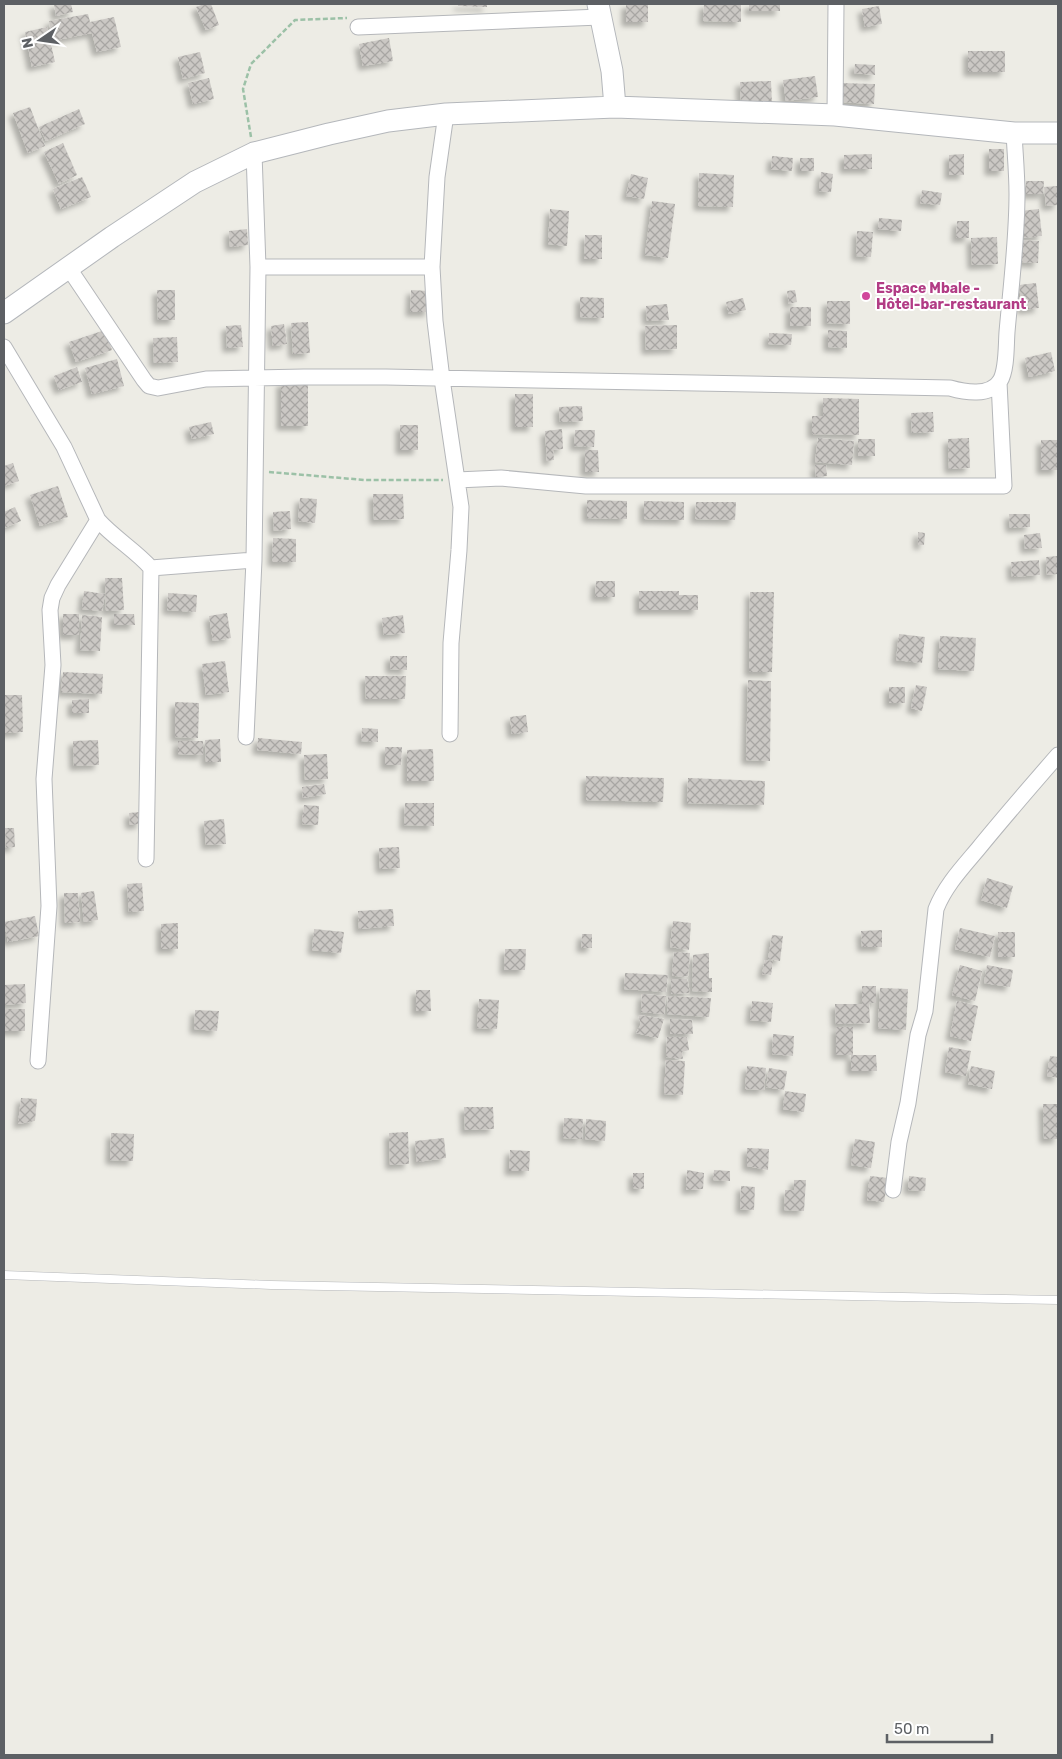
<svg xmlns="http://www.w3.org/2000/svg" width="1062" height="1759" font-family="Rubik,sans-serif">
<defs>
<pattern id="building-cross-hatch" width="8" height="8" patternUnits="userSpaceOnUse" patternTransform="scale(1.25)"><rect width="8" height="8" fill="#cbc8c4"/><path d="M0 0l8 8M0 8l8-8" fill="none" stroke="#a8a6a3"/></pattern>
<filter id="shadow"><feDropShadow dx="-4.5" dy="4.5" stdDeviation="2.5" flood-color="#0004"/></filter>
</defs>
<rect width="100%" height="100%" fill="#edece5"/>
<path fill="url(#building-cross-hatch)" filter="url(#shadow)" d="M54,4H71L73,12L56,16Z
M204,4H211L219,25L206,30L196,7Z
M458,4H487V7L458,6Z
M626,4H648V22H626Z
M704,4H741V22L703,21Z
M749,4H780V11H749Z
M879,6L882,24L865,27L862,9Z
M88,14L90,22L114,17L121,47L97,52L92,33L52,41L49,21Z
M47,27L55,62L32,67L25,32Z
M389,38L393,61L363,66L359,44Z
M968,51H1005V72H968Z
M200,52L205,73L183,79L178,57Z
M855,64L875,65V75L854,73Z
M815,76L818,97L786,101L783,80Z
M209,78L214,99L193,104L188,83Z
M771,81L772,104L741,105L740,82Z
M839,83L875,84L874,104L839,102Z
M30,107L45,146L28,153L13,113Z
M79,109L85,124L46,141L39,127Z
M63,143L77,175L59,184L44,152Z
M989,149H1004V171H989Z
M872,154V169H844V155Z
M964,154V175H949V155Z
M772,156L793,158L792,171L771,169Z
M800,158H814V171H800Z
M821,172L833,174L831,192L819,191Z
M699,173L734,175L733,207L698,206Z
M631,174L648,178L644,199L626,196Z
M82,177L91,197L61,209L53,189Z
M1026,181H1044L1043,194H1026Z
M1058,186V205L1046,206L1044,187Z
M922,190L942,193L940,205L920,203Z
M652,201L675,204L668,258L645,255Z
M550,209L569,211L567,246L548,244Z
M1039,209L1042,236L1023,238L1020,211Z
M879,218L902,220L901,231L878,229Z
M957,221H969V238H956Z
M247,229L248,245L230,247L229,231Z
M857,231L873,232L871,257L856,256Z
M585,235H602V259H584Z
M997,237L998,264L972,265L971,238Z
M1020,240L1039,241L1038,263L1018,262Z
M1036,283L1039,308L1022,310L1019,285Z
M157,290H175V320H158Z
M411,290L429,291V312H410Z
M795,290L797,302L789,304L787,291Z
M580,297L604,298V318L580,317Z
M743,298L746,310L729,314L726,302Z
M827,301H850V324L827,323Z
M667,304L669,320L647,321L646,306Z
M790,307H811V326H790Z
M308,322L310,353L293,354L291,323Z
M284,324L287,344L273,346L271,326Z
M241,325L243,347L227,348L226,326Z
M677,325V349L646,350L645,326Z
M105,330L112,350L76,362L69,342Z
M828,330L847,331V348L828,347Z
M769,333L792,334L791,345L768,344Z
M177,337L178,362L154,363L153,338Z
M1051,352L1055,371L1029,377L1025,358Z
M117,359L124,386L92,394L85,368Z
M77,367L82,382L59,390L54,376Z
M281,382H308V426H281Z
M515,394H533V427H515Z
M823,398L859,399V435L812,434V416H823Z
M582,406L583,421L560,422L559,407Z
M933,412L934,432L912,433L911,413Z
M211,422L214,434L192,439L189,427Z
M400,425H418V450H400Z
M562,429L563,449L553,450L554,460L547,461L545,431Z
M575,430H595L594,447L574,446Z
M818,438L854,441L852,465L815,462Z
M969,438L970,468L949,469L948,439Z
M858,439H875V456H858Z
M1041,440H1058V470H1041Z
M585,450H598L599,472H585Z
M13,463L19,481L4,486V466Z
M815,465H826L827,476L816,477Z
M58,486L68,517L40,526L30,495Z
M373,494H403L404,519L374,520Z
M300,498L317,499L315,523L298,521Z
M587,500L627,501V519L587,518Z
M644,501L684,502V520L644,519Z
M696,502H736L735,520L695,519Z
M15,507L21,521L4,528V512Z
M290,511L291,529L274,531L273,512Z
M1009,514H1030V527L1010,528Z
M918,532L925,533L924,545H918Z
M1040,533L1042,548L1025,549L1024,535Z
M273,538L296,539V562H272Z
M1058,556V574L1047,575L1046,557Z
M1039,560L1040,575L1012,577L1011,562Z
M105,578H122L124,610L106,611Z
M596,581H615V597H595Z
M84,591L105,594L102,611L82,609Z
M639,591H679V595H698V610H639Z
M750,592H774L772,672H749Z
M168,593L197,595L196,612L167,610Z
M227,613L231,638L213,641L209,616Z
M63,614H79V635H63Z
M114,614H134L135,625H114Z
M82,615L102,617L100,651L80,650Z
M403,615L405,633L384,635L382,618Z
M899,634L925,637L922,663L896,660Z
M940,636L976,638L974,671L938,669Z
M390,656H407V670L390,669Z
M225,661L229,692L206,695L202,664Z
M63,672L103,674L102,694L61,692Z
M365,676H406L405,699H366Z
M748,680L771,681L770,761L746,760Z
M916,685L927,687L922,711L911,708Z
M889,687H905V703H889Z
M4,695H22L23,732L4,733Z
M89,699V713H72V700Z
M175,702L199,703L198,738L175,737Z
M526,715L528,732L512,734L510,717Z
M362,728L378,729V742L361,741Z
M258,738L302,742L301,754L257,750Z
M220,739L221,762H206L205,740Z
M98,740L99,765L74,766L73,741Z
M178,741H203V755L178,754Z
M385,747H402L401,765H385Z
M433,749L434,781H407V750Z
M327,754L328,779L305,780L304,755Z
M586,776L664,778L663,802L586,800Z
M688,778L765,781L764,805L687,803Z
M324,784L326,794L303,798L302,787Z
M405,803H434V826L404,825Z
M304,805L319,806L318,825L302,824Z
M140,812L141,824L130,825L129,813Z
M224,819L226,844L206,845L204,821Z
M5,828H14L15,847L6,848Z
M399,847L400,868L380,869L379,848Z
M987,878L1013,886L1007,908L981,900Z
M142,883L144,911L129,912L127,884Z
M94,891L98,920L84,922L81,893Z
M64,893H78L80,922L65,923Z
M393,909L394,926L359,929L358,911Z
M35,916L39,936L8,942L4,922Z
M673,921L691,923L689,950L670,947Z
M178,923V949H161V924Z
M960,928L995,936L990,957L955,949Z
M314,929L344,932L341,953L312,950Z
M882,930V947H862L861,931Z
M998,932H1015V957H998Z
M582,934H592V948H581Z
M772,935L783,936L780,961L768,959Z
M505,949H526L525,970H504Z
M674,952L690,953L688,976L679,977L672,975Z
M709,953V978H712V992L692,991L693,955Z
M765,960L773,961L771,975L762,974Z
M960,965L982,971L975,1001L952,995Z
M987,965L1013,970L1010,987L984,983Z
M625,973L668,975L666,992L624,989Z
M671,979H687L690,993L671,994Z
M25,984L26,1003L4,1005V985Z
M862,986H876V1003H869L870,1023L836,1024L835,1004H862Z
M880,988L908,989L906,1030L878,1028Z
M416,990H430L431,1011H416Z
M642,994L666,996L664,1014L641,1012Z
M668,996L711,998L709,1017L667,1014Z
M479,999L499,1000L497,1029L477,1028Z
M752,1001L773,1003L771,1022L750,1020Z
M957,1001L978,1006L971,1041L950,1036Z
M4,1009H25V1031H4Z
M195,1010L219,1011L217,1031L194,1029Z
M638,1015L664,1019L658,1038L636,1033L641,1024Z
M670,1019L692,1020L693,1034H670Z
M836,1027H853V1055H876L877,1071H851V1055H836Z
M773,1034L794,1036L793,1056L772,1054Z
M667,1037H687L689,1050L682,1052L683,1059L666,1057Z
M949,1047L971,1051L966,1076L945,1072Z
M1050,1056L1058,1057V1078L1047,1076Z
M666,1060L685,1061L683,1095L664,1094Z
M747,1066L766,1068L764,1090L745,1089Z
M971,1066L995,1071L992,1089L968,1084Z
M769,1068L787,1071L784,1090L766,1087Z
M785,1091L806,1094L804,1112L783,1109Z
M21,1098L37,1099L35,1121L18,1124Z
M1043,1104H1058V1139H1044Z
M464,1107H493L494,1129L465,1130Z
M564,1118L583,1119L582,1139L563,1138Z
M586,1119L606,1121L605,1141L585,1139Z
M408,1132L409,1164L390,1165L389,1133Z
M111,1133L134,1134L133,1161L110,1160Z
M444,1138L446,1158L417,1162L415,1141Z
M855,1139L875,1142L871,1168L851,1165Z
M747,1148L769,1149L768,1170L747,1166Z
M510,1150L530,1151L529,1171H509Z
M687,1170L704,1173L703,1189L686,1190Z
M714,1170L730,1171V1181L713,1180Z
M633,1173H644V1189L633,1188Z
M870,1176L888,1178L884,1202L867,1200Z
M909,1176L926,1178L925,1191L908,1190Z
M794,1180H806L804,1211L784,1210L785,1190H794Z
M741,1186L755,1187L754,1210L740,1209Z"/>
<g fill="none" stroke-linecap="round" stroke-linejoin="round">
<defs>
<path id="lane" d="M4,1275L271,1285L1058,1300"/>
<path id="street" d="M358,27L600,17
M446,114L437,177L432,267L435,321L442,379L461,507L459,550L451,643L450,734
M835,115L836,4
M68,267L144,380L149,386L158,388L206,379L304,377H386L950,388C964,392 990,397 1000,381C1007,370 1006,345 1007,332C1011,286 1017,240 1017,194C1017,174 1015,153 1014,133
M258,267H432
M4,347L64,447L98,520C114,538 135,550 151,568L146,859
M457,480L501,478L586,486H1004L999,382
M151,568L254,560
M246,737L254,560L258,267L254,153
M38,1061L49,906L44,779L53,665L50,610L52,598L58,585L98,520
M893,1190L899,1142L908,1103L918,1035L925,1011L936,909C945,886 962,868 978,849C1004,817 1031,786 1058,755"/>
<path id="secondary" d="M598,4L612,71L615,107
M4,313L112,237L195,182L254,153L329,134L388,121L446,114L615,107L835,115L1014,133H1058"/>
</defs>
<use href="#lane" stroke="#b5b7ba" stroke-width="9"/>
<use href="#street" stroke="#b5b7ba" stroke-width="17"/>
<use href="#secondary" stroke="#b4b7bb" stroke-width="23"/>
<path stroke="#9cc1a7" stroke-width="2.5" stroke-dasharray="5 2.5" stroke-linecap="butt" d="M251,137L243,89L251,64L295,20L347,18
M269,472L365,480H443"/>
<use href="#lane" stroke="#fff" stroke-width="8"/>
<use href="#street" stroke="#fff" stroke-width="15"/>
<use href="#secondary" stroke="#fff" stroke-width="21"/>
</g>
<circle fill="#d1479c" stroke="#fff" stroke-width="2" cx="866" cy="296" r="5"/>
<g text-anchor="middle" stroke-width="4" stroke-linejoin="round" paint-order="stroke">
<g font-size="14" font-weight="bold" fill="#b23c85" stroke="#fff" text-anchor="start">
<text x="876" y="293">Espace Mbale -<tspan x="876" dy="16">Hôtel-bar-restaurant</tspan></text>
</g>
</g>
<rect width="1062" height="1759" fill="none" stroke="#5d6064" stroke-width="10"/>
<g transform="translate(40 40) rotate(257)" stroke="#ffffff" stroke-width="4" paint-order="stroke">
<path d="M0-4L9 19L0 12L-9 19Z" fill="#5d6064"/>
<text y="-8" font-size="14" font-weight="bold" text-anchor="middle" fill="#5d6064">N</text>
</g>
<path d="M887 1734v8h105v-8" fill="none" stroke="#5d6064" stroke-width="2.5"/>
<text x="894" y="1734" font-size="15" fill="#5d6064" stroke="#ffffff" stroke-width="4" paint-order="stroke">50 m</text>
</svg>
